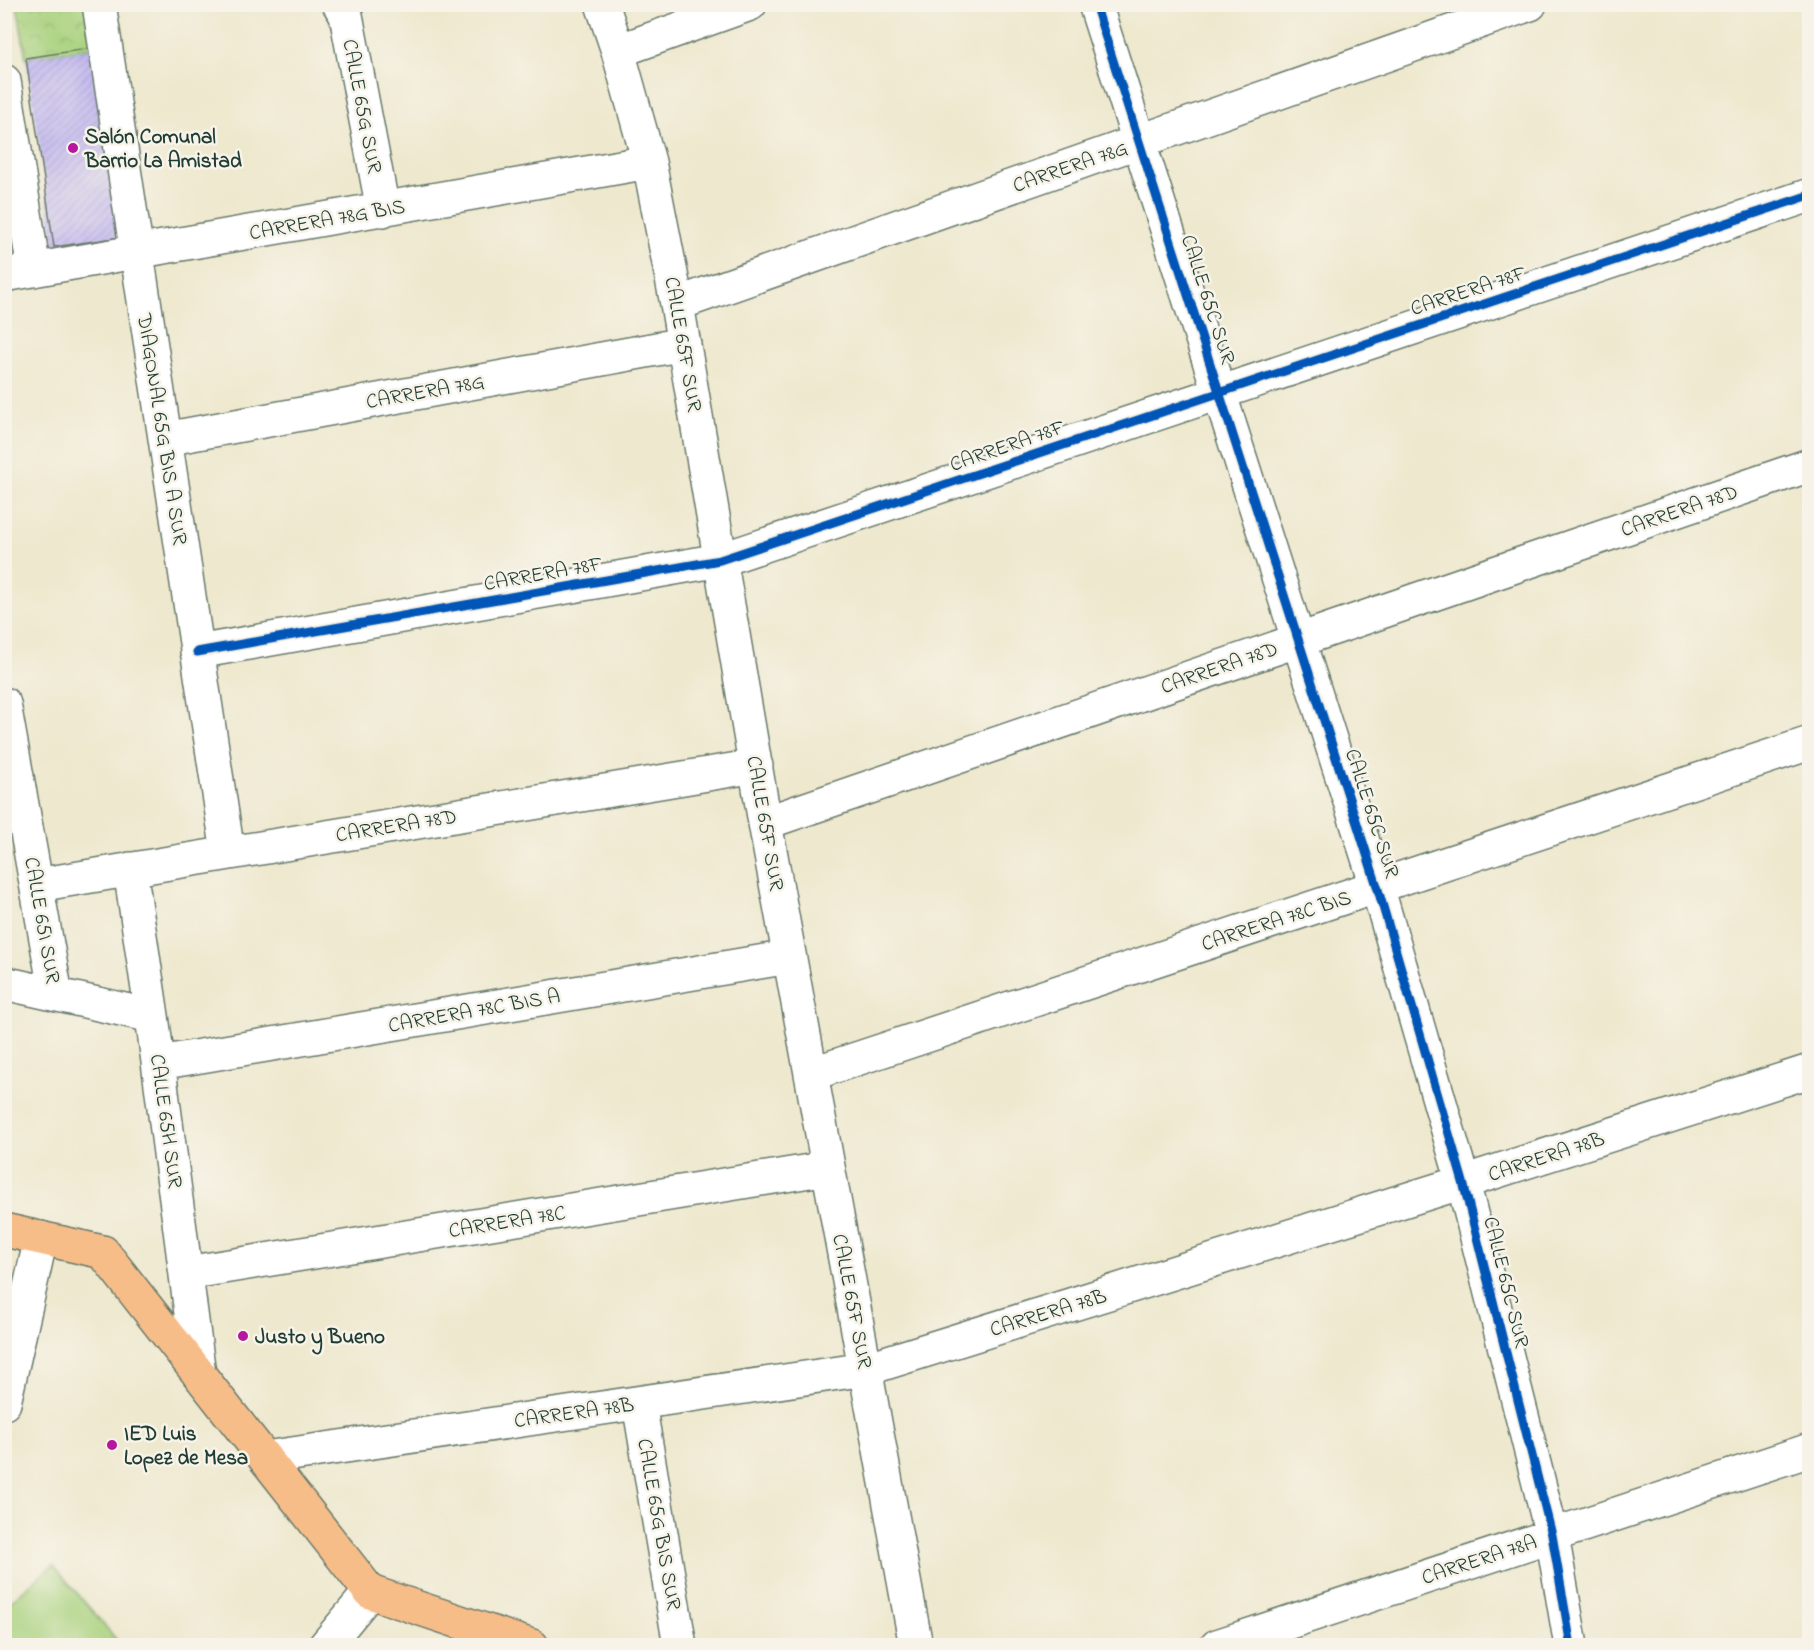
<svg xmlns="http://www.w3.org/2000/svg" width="1814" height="1650" font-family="'Indie Flower',sans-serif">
<defs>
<pattern id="park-crowns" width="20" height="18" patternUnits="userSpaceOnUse" patternTransform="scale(1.5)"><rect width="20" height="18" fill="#a8d17d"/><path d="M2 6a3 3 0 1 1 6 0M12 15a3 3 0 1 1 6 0" fill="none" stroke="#90b46d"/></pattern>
<pattern id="building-hatch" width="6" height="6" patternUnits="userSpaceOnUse" patternTransform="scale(1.5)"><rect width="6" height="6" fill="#c0b5f2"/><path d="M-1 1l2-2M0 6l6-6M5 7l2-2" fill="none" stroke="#9b94c5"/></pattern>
</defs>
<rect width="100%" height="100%" fill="#f7f3e8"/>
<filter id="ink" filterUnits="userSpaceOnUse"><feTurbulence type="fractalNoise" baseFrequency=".0167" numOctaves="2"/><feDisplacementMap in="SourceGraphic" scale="12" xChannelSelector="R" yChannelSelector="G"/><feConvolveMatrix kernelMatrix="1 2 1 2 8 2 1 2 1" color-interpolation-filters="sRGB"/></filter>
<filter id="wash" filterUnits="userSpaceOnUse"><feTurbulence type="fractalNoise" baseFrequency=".008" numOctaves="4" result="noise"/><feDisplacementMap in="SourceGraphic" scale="24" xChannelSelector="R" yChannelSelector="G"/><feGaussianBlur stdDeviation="1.35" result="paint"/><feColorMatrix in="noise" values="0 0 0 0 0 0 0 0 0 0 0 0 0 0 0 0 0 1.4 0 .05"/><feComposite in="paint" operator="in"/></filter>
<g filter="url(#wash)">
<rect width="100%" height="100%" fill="#eee8ce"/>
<path fill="url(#park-crowns)" stroke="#648758" stroke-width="1.5" d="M17,5H86L93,48L26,58Z"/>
<path fill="#a8d17d" stroke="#648758" stroke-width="1.5" d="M53,1565L121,1645H20L5,1627V1606Z"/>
<g id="blocks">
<path fill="url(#building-hatch)" d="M93,48L121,237L54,247L26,58Z"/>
</g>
</g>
<g filter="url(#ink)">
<use href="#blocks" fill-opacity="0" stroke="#67796a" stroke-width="1.5"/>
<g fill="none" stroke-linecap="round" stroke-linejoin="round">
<defs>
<path id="minor" d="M99,4L228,853
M339,4L346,15L383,210
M602,4L618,51L649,162L677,304L765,823L916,1646
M1095,4L1377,886L1463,1182L1552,1535L1571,1646
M618,51L750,4
M4,81L34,270
M4,275L649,162
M677,304L1530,4
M165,439L684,344
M197,652L720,560L1810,195
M4,704L56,995
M765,823L1810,465
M130,869L152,1016L199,1374
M37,885L756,766
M4,983L152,1016
M159,1063L789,957
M811,1074L1810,743
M186,1273L828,1168
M4,1403L41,1238
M639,1403L680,1646
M265,1458L866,1369L1463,1182L1810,1071
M325,1646L370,1592
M1217,1646L1810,1450"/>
<path id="major" d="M4,1230L103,1252L370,1592L532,1646"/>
</defs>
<use href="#minor" stroke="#67796a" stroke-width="36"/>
<use href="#major" stroke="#67796a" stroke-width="36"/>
<use href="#minor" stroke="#fff" stroke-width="33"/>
<use href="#major" stroke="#f7bd88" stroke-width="33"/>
<defs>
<path id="cycleway" d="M1095,4L1377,886L1463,1182L1552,1535L1571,1646
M197,652L720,560L1810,195"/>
</defs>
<use href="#cycleway" stroke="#f7f3e8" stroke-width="13"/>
<use href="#cycleway" stroke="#0057b8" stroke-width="9"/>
</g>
</g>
<g fill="#b5179e" stroke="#f7f3e8" stroke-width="2">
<circle cx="73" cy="148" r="6"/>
<circle cx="243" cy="1336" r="6"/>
<circle cx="112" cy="1445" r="6"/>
</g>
<g text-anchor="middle" stroke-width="5" stroke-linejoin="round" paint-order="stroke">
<g font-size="21" fill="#1f3d34" stroke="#f7f3e8">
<text transform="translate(363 106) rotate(79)" y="7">CALLE 65G SUR</text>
<text transform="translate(1070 166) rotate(-19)" y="7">CARRERA 78G</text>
<text transform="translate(327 219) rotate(-10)" y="7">CARRERA 78G BIS</text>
<text transform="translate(1468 290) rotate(-18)" y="7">CARRERA 78F</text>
<text transform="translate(1209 299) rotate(72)" y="7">CALLE 65C SUR</text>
<text transform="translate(684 344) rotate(80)" y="7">CALLE 65F SUR</text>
<text transform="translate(425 391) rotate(-10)" y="7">CARRERA 78G</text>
<text transform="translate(163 429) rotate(81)" y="7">DIAGONAL 65G BIS A SUR</text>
<text transform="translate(1007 445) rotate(-19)" y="7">CARRERA 78F</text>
<text transform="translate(1679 510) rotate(-19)" y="7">CARRERA 78D</text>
<text transform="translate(543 573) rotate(-10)" y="7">CARRERA 78F</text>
<text transform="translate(1219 667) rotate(-19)" y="7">CARRERA 78D</text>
<text transform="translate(1373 813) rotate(72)" y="7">CALLE 65C SUR</text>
<text transform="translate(766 823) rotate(80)" y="7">CALLE 65F SUR</text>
<text transform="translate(396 825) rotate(-9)" y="7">CARRERA 78D</text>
<text transform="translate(43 920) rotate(80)" y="7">CALLE 65I SUR</text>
<text transform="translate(1276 920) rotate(-18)" y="7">CARRERA 78C BIS</text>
<text transform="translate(474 1010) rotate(-10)" y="7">CARRERA 78C BIS A</text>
<text transform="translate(167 1121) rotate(82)" y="7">CALLE 65H SUR</text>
<text transform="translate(1546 1156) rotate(-18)" y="7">CARRERA 78B</text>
<text transform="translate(507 1221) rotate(-9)" y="7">CARRERA 78C</text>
<text transform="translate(1507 1282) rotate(76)" y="7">CALLE 65C SUR</text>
<text transform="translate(853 1301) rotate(79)" y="7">CALLE 65F SUR</text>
<text transform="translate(1048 1312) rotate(-17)" y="7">CARRERA 78B</text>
<text transform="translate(574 1412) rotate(-8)" y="7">CARRERA 78B</text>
<text transform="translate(660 1524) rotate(80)" y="7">CALLE 65G BIS SUR</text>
<text transform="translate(1479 1559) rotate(-18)" y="7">CARRERA 78A</text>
</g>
<g font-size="21" font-weight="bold" fill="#1f3d34" stroke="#f7f3e8" text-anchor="start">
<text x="85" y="143">Salón Comunal<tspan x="85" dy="24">Barrio La Amistad</tspan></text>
<text x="255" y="1343">Justo y Bueno</text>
<text x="124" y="1440">IED Luis<tspan x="124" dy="24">Lopez de Mesa</tspan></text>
</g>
</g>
<rect width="1814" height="1650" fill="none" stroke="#f7f3e8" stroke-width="24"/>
</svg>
